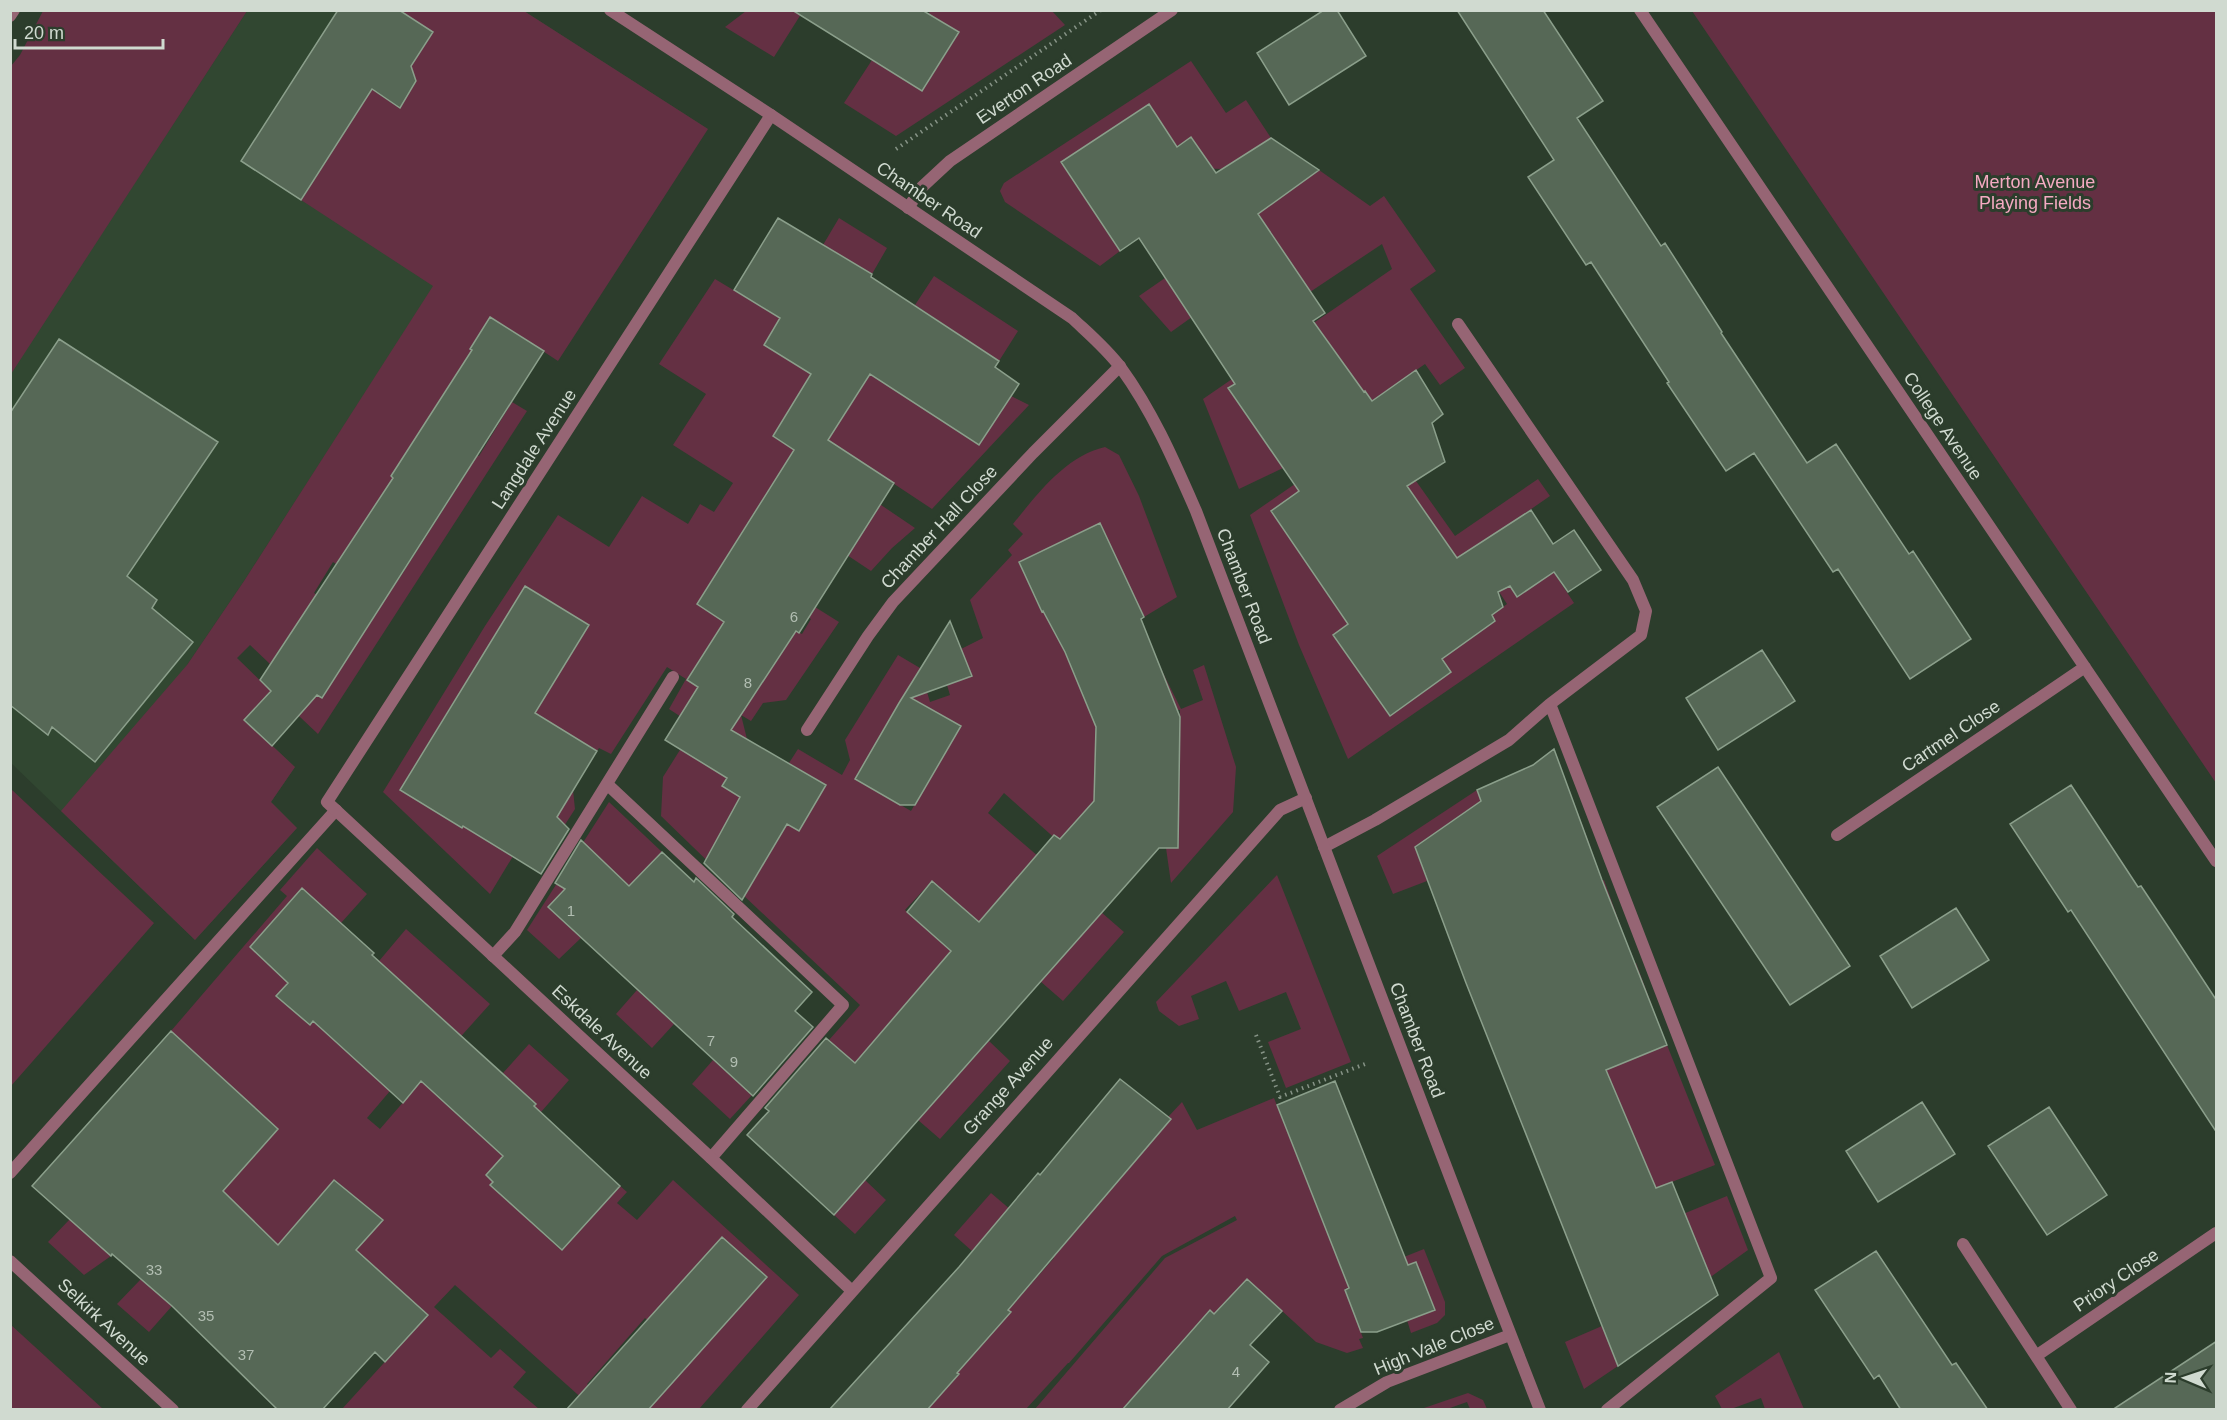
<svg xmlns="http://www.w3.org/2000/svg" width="2227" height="1420" font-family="Arial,sans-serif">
<rect width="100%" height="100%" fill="#2c3d2c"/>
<path fill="#314731" d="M247,11H524L708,129L444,270L244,581L187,665L295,767L271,802L297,828L195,940L11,763L10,374Z"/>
<path fill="#643043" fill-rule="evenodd" d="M43,11H247L11,374V66L20,55Z
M405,11H524L708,129L558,361L491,317L470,349L484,358L426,422L479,456L512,402L527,411L318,734L282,700L295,681L322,698L386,596L333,562L314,593L326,601L300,642L289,635L270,664L250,645L237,658L271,691L245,720L295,767L271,802L297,828L195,940L61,811L187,665L244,581L433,286L301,200L372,89L391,102L406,98L416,82L411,66L433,32L403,13ZM414,441L466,474L399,579L367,557L405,485L391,476Z
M746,11H803L774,57L725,27Z
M931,11H1052L1065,25L896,136L844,103L872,60L922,91L959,33L928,14Z
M1692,11H2216V783Z
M1191,61L1226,113L1246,100L1271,138L1222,169L1194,168L1206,159L1192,138L1177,146L1149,104L1061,162L1120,251L1100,266L1005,202L1000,191L1004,183Z
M1319,170L1370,206L1384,196L1436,271L1410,289L1465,368L1440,385L1425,364L1372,401L1365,391L1331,416L1294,365L1328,342L1317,326L1228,388L1283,468L1239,489L1203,399L1392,269L1382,244L1310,292L1258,236L1268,229L1258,213Z
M839,218L887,248L872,274L823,245Z
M934,276L1018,331L999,361L915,305Z
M1165,278L1192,317L1171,332L1139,296Z
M715,279L780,318L764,345L791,362L827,349L773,436L814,462L870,374L979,445L1011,396L1029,405L932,509L870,468L856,488L915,528L892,548L871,571L847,555L815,607L839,622L786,700L763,703L751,721L741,715L747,739L722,786L740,797L731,813L766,860L777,841L782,821L799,831L826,785L789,763L798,749L842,775L850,760L845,740L898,655L920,668L930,702L950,695L947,685L961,649L983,638L970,600L1012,555L1008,550L1023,534L1013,524C1038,493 1066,456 1105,447L1119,455L1139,496L1177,597L1144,617L1100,524L1019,562L1041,611L1063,603L1057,637L1068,658L1085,701L1161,669L1181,709L1203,700L1193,670L1204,665L1236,767L1233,812L1171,883L1166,848L1178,847L1180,710L1096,709L1094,817L1058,841L1004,793L988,813L1039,857L979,922L932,881L905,910L956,956L875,1062L864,1052L855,1063L829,1040L860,1005L724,877L661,816L663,777L695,726L669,709L686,679L667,667L611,754L599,748L597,751L567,733L575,809L559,834L535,820L490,894L383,792L485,626L558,515L609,547L642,496L688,524L700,504L714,512L733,483L673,445L706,394L659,364ZM723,563L811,619L802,634L796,631L741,714L687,680L724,622L697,604ZM526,586L589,625L573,652L565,647L548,692L532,719L468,680ZM905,694L960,726L911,811L856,779ZM454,701L520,740L462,828L400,790Z
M1393,416L1409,439L1423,476L1416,481L1455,536L1538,479L1550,496L1498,532L1520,566L1541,553L1574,603L1348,759L1299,645L1250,515ZM1340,463L1395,542L1429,518L1438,531L1335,604L1271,511ZM1458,573L1476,597L1494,584L1507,604L1492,615L1495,621L1442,659L1451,672L1390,716L1333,635L1388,596L1401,613Z
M11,789L154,923L11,1086Z
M1477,790L1481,801L1415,847L1427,881L1393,894L1377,856Z
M1572,798L1589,843L1559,856L1574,892L1604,880L1622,930L1591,942L1605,977L1636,963L1654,1011L1623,1024L1637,1057L1667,1045L1715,1165L1654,1189L1647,1172L1631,1179L1625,1165L1643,1158L1607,1073L1591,1079L1576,1043L1606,1031L1596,1006L1565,1018L1558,999L1586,988L1578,965L1551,975L1535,935L1572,920L1563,897L1528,911L1521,891L1532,886L1524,866L1513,870L1497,828Z
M609,802L662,852L635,880V891L597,856L548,907L581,938L559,959L527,930Z
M317,848L367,894L341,923L302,889L250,947L267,963L281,949L302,967L276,996L310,1025L367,961L374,967L406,929L490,1004L455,1043L530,1111L536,1104L503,1073L529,1044L569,1080L486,1175L493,1182L491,1186L525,1216L543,1197L557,1210L539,1230L561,1250L620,1186L627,1192L617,1203L637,1220L673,1180L799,1295L699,1409H648L692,1360L645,1318L587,1384L616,1409L595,1410L455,1285L434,1307L491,1358L500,1349L526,1372L513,1387L539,1409H342L413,1331L334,1354L354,1196L335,1180L297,1223L295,1261L110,1099L146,1058L185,1093L209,1066L171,1031L287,896L280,890ZM385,967L454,1029L411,1079L418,1085L380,1129L367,1118L390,1091ZM278,1129L246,1165L230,1150ZM722,1237L767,1277L706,1344L662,1303Z
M1277,875L1351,1062L1286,1088L1268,1042L1301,1029L1286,992L1239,1011L1226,981L1191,996L1199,1019L1179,1026L1159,1011L1156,1002Z
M1101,912L1124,932L1063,1001L1040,981Z
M637,990L674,1024L652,1048L616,1014Z
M989,1041L1010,1061L940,1139L918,1120Z
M713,1060L752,1095L730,1119L692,1084Z
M1274,1098L1346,1280L1424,1249L1445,1302V1315L1437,1323L1411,1333L1407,1320L1435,1309L1416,1262L1345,1289L1363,1338L1359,1339L1363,1348L1347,1353L1316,1342L1247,1279L1219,1309L1254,1341L1250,1345L1210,1310L1173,1351L1216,1388L1170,1357L1122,1409H1035L1165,1258L1237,1220L1235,1216L1162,1256L1069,1363H1068L1026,1409H927L959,1374L917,1339L1008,1310L1054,1258L1004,1214L972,1251L954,1235L991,1193L1059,1251L1170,1120L1168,1117L1182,1102L1197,1130Z
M865,1180L886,1200L855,1234L834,1215Z
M1727,1196L1748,1250L1705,1281L1666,1221Z
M70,1219L111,1256L84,1275L48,1242Z
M141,1279L172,1306L149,1332L117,1304Z
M11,1325L103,1409H11Z
M1602,1326L1618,1366L1584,1389L1565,1342Z
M1779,1352L1804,1409H1765L1761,1398L1731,1409H1722L1715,1396Z
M1468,1393L1483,1400L1487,1409H1470L1467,1402L1447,1409H1421Z"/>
<path fill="#566856" stroke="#8b9f8b" stroke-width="1.5" d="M338,10H399L433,32L411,66L416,81L400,108L372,89L301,200L241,161Z
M792,10H922L959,32L922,91Z
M1324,10H1337L1366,56L1289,105L1257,53Z
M1457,10H1543L1603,101L1577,118L1661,246L1665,243L1722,332L1721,333L1807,463L1836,444L1909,554L1913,551L1971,639L1910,679L1838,569L1833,572L1754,453L1726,471L1667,383L1669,382L1591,262L1586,265L1528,177L1554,160Z
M1149,104L1177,147L1191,137L1216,173L1271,138L1319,170L1258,214L1325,313L1313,321L1364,392L1365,391L1372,401L1416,370L1443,414L1432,423L1445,462L1407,486L1457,558L1531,510L1553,544L1574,530L1601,570L1568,592L1554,572L1517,597L1510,586L1498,592L1503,607L1492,615L1495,621L1442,659L1451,672L1390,716L1333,635L1348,624L1271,511L1299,491L1228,388L1235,384L1139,238L1120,251L1061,162Z
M778,218L872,274L871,277L999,361L995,367L1019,384L979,445L870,374L828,440L894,483L799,633L796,631L731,730L826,785L799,831L787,824L742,900L704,863L740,797L722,786L727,778L665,740L698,687L687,680L724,622L697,604L794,450L773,436L811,374L764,345L780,318L734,290Z
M490,317L544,351L322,698L317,695L272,746L244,720L271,691L260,680L393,478L391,476L472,350L470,349Z
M59,339L218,442L127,576L157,600L152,608L193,642L95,762L52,727L48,735L10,705V413Z
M1100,523L1144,617L1141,619L1180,717L1178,848H1159L834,1215L747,1135L769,1111L765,1108L826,1038L855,1063L951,951L907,912L932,881L979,922L1054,835L1060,839L1094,801L1096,727L1065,652L1043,611L1042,612L1019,562Z
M525,586L589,625L535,713L597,751L557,817L569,829L541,874L463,826L462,828L400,790Z
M950,621L972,676L911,698L961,726L915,805H900L855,779L899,703Z
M1762,650L1795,701L1718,750L1686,698Z
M1554,749L1602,880L1667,1045L1606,1070L1656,1188L1672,1182L1718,1295L1618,1366L1466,983L1415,847L1481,801L1477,790L1533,765Z
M1718,767L1850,966L1790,1005L1657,807Z
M2071,785L2138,887L2141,886L2171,931L2217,1001V1133L2071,910L2068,912L2010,824Z
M581,840L629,886L662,852L694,882L696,878L734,914L732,917L812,992L795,1011L813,1027L753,1096L548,907L565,889L555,883Z
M302,888L374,953L372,955L536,1104L534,1106L620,1186L562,1250L490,1185L493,1182L486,1175L503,1156L421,1081L403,1103L313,1021L310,1025L276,996L288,983L250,947Z
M1956,908L1989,960L1912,1008L1880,956Z
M171,1031L278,1129L223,1191L278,1245L334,1180L383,1220L356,1250L428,1315L385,1362L375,1352L322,1410H278L172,1306L112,1254L111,1256L32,1186Z
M1120,1079L1171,1119L1008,1310L1011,1312L957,1373L959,1374L927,1410H829L959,1267L1038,1173L1040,1175Z
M1335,1081L1408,1265L1416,1262L1435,1310L1377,1332H1361L1345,1290L1349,1288L1277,1105Z
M1922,1102L1955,1154L1878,1202L1846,1151Z
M2049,1107L2107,1195L2047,1235L1988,1146Z
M722,1237L767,1277L648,1410H566Z
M1876,1251L1952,1365L1956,1363L1988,1410H1901L1879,1375L1874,1379L1815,1290Z
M1247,1279L1282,1311L1250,1345L1269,1362L1227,1410H1122L1210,1310L1214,1314Z
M2217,1341V1410H2112Z"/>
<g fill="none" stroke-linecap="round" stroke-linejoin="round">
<path stroke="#869386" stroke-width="4" stroke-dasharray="1.5 4.5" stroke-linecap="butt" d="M896,149L1101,10
M1256,1035L1280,1097L1365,1064"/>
<path stroke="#966574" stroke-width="12" d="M10,16L14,10
M1550,704L1771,1278L1607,1410
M607,784L843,1005L711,1158
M1324,847L1375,820L1509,740L1550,704L1641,635L1646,611L1633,580L1458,324
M493,956L515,932L673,677
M10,1173L336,810"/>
<path stroke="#966574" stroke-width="12" d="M1640,10L2216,861
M771,115L327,802L711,1158L852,1291
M908,208L922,187L950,161L1172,10
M807,730L868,636L893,602L1033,453L1120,366
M1837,835L2085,667
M1963,1244L2036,1356
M10,1261L173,1410
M747,1410L1248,846L1280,810L1306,798
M1340,1410L1387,1382L1510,1335
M2071,1410L2036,1356L2216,1233"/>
<path stroke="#966574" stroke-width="12" d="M610,10L771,115L1072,318C1089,334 1107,349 1121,368C1153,412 1174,461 1196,511L1487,1274L1540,1410"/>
</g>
<g text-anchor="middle" stroke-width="6" stroke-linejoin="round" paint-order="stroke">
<g font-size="15" fill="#b2beb2">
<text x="794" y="622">6</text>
<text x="748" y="688">8</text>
<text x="571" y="916">1</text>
<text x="711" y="1046">7</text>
<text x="734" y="1067">9</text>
<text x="154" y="1275">33</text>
<text x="206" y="1321">35</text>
<text x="246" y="1360">37</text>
<text x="1236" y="1377">4</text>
</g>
<g font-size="18" fill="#d0dad0" stroke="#2c3d2c">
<text transform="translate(1024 89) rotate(-34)" y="6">Everton Road</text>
<text transform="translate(929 200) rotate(34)" y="6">Chamber Road</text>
<text transform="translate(1943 426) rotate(56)" y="6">College Avenue</text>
<text transform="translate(534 449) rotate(-57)" y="6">Langdale Avenue</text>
<text transform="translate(939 527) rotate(-47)" y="6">Chamber Hall Close</text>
<text transform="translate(1244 586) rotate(69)" y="6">Chamber Road</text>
<text transform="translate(1951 736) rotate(-34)" y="6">Cartmel Close</text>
<text transform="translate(602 1032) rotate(43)" y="6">Eskdale Avenue</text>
<text transform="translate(1417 1040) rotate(69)" y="6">Chamber Road</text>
<text transform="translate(1008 1086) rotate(-48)" y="6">Grange Avenue</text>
<text transform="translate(2116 1280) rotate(-34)" y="6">Priory Close</text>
<text transform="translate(104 1322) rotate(43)" y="6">Selkirk Avenue</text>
<text transform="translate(1434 1346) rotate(-22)" y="6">High Vale Close</text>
</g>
<g font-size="18" fill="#f5aac2" stroke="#2c3d2c">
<text x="2035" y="188">Merton Avenue<tspan x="2035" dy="21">Playing Fields</tspan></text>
</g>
</g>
<rect width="2227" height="1420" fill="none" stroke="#d0dad0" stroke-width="24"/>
<g transform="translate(2185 1378) rotate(272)" stroke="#2c3d2c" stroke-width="4.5" paint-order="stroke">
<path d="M0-4.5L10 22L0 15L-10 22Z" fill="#d0dad0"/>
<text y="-9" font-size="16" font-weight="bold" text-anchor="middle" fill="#d0dad0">N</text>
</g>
<path d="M15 39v9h148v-9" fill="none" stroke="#d0dad0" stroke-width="3"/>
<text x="24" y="39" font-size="18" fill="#d0dad0" stroke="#2c3d2c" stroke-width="4.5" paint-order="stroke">20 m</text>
</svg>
